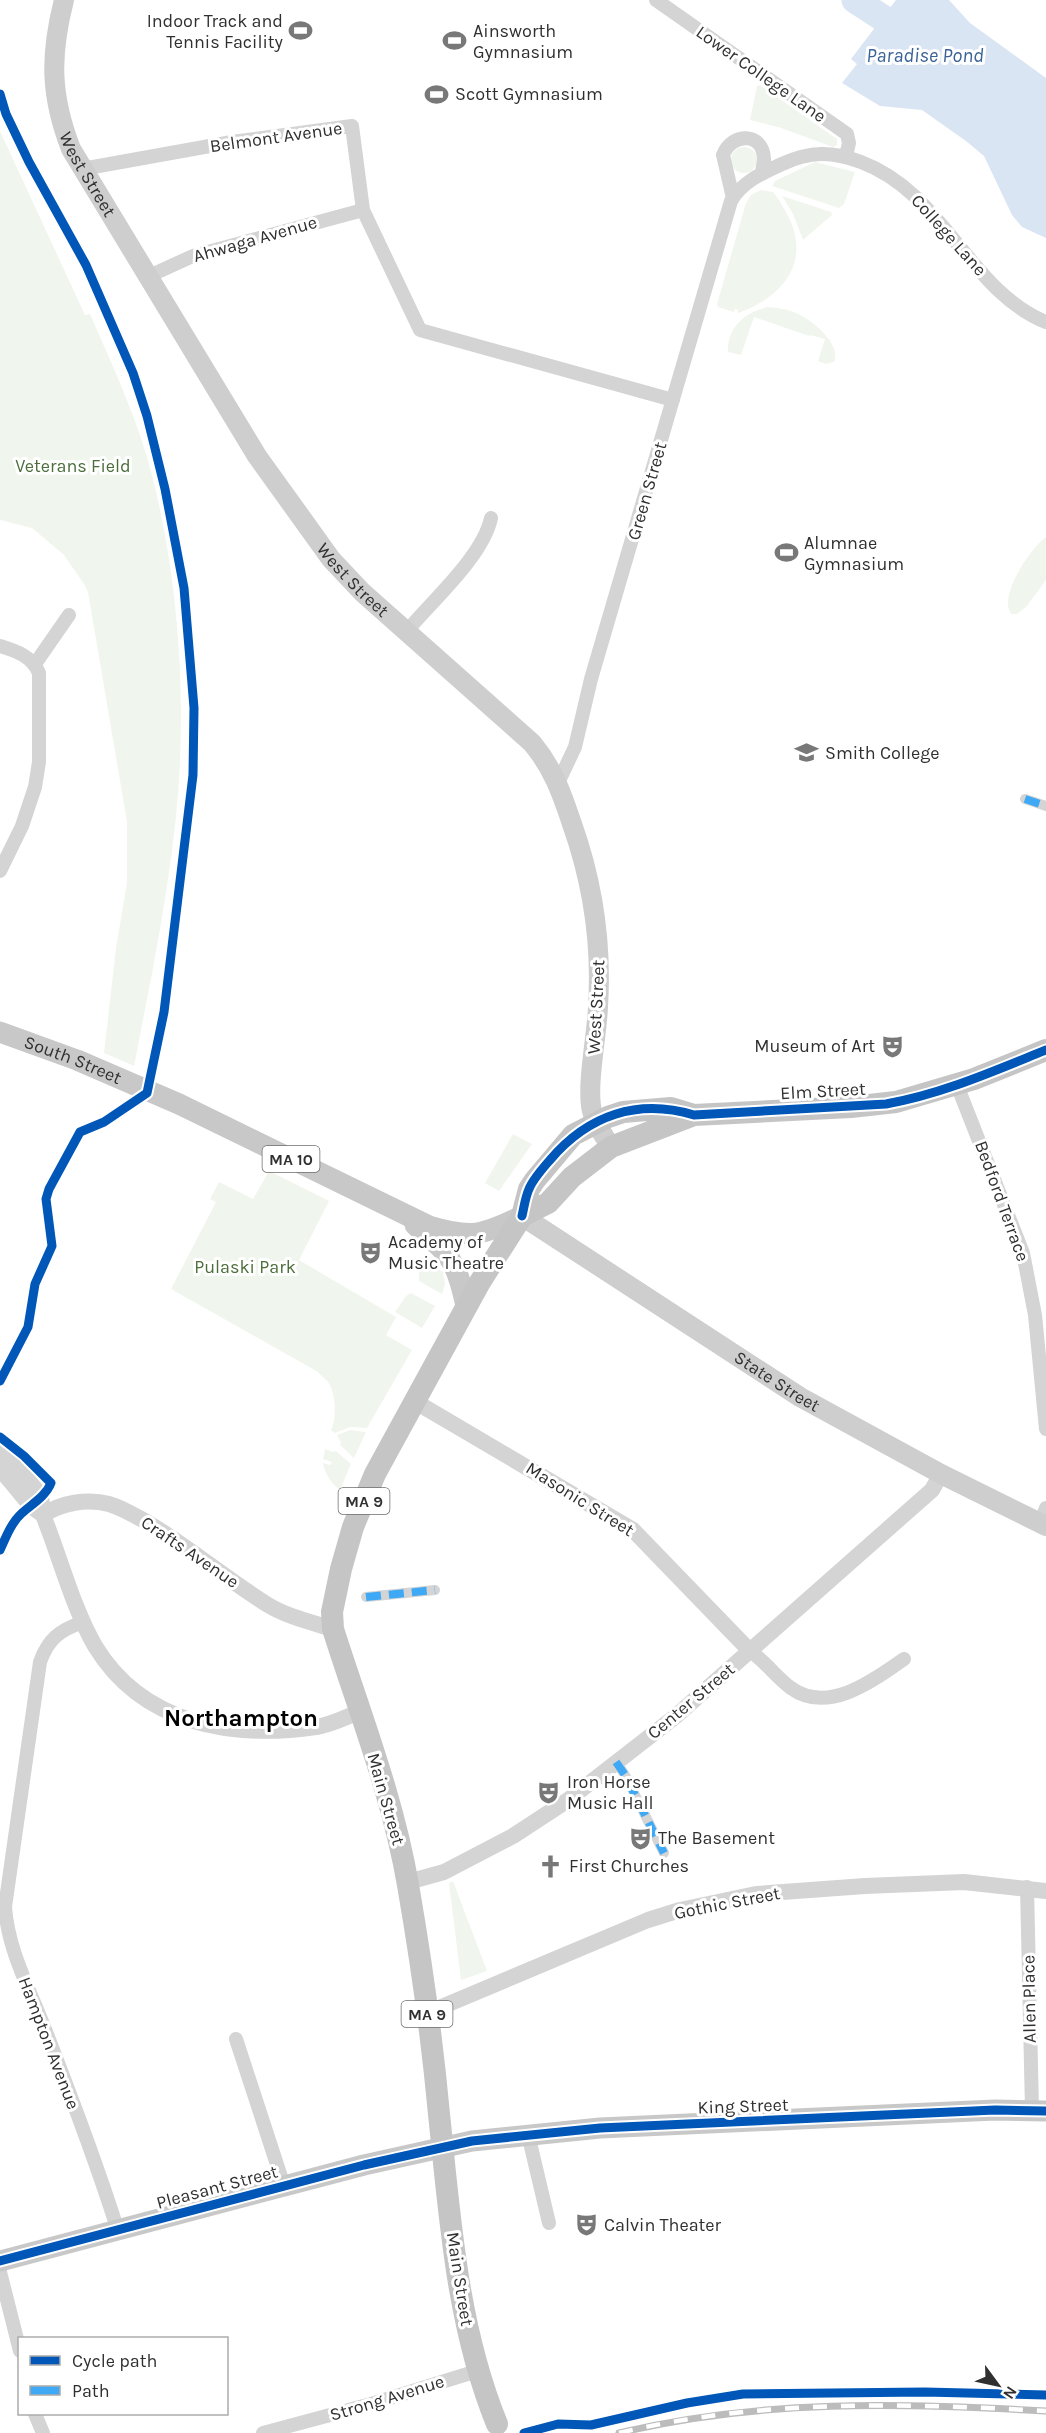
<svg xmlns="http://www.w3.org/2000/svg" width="1046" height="2433" font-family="Karla,sans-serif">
<rect width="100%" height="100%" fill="#fff"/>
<path fill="#f0f6ed" d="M760,85L837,139V145L833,147L781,128L750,120L757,86Z
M0,131L85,315L90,314C114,369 140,424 154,483C181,594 188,721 174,834C165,912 149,989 134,1066L104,1053L116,948L127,883V822L88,592L84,584L64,555L32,528L0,520Z
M731 160a13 13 0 1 1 26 0a13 13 0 1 1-26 0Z
M815,162L855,172L844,204L839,208L772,186L775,181Z
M761,190L773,192C779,199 784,208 788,216C812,262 782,298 738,313V310L735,309L734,312L718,307L717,304L746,203L751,195Z
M782,196L831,212L832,215L803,240L793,214Z
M768,307C777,308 787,309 796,313C811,319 842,344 834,362L826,364L818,361L825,339L810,335L809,336L754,317L741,355L728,352C727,327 745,312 768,307Z
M1046,537V580L1027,606L1017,614H1011C998,595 1031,548 1046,537Z
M513,1134L532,1144L499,1191L485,1183Z
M269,1171L329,1201L299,1260L396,1317L386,1335L412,1350L367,1428L350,1427L335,1433L331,1430C337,1418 336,1393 328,1382C325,1378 320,1375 318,1372L171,1289L216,1202L210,1199L219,1182L253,1199Z
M425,1261L443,1272L445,1284L442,1294L419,1281V1272Z
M411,1293L435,1306L422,1328L395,1312L406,1296Z
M350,1430L366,1432L354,1458L340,1445L341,1443L337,1435Z
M325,1449L333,1452L336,1451L351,1464L340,1490C331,1483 325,1474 323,1463L330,1465L332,1462L323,1459Z
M453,1881L487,1971L461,1980L449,1883Z"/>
<path fill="#dae5f3" d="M896,0H949L970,23L1046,78V238L1022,227L1012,215L984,156L966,141L922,110L880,106L842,83L857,64L851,59Z"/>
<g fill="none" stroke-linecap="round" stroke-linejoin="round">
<path stroke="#dae5f3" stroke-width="27" d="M855,0L912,37"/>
<path stroke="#d4d4d4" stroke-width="10" d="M1025,799L1046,806
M366,1597L435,1590
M616,1762L625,1775L664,1853"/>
<path stroke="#d4d4d4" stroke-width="14" d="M656,0L847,134L849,143L846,156
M82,169L232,142L352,126L363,210L420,330L673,400
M733,198L723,155C732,132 763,132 764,159C764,163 762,169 762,174
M149,276L193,256L363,210
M407,631C433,600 483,556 491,518
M0,646C16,651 32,656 39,673V762L35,787L22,826L0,871
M35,664L69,615
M558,783L575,747L591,679L731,201C742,182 762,173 782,164C810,151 832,151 861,162C944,193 969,291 1046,322
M957,1085L1023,1253L1035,1315L1046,1429
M1040,1523L1046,1508
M83,1622C60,1630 48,1639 40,1662L5,1907C8,1949 28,1986 43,2024C70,2093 96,2161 118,2231
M750,1651C766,1662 776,1677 791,1688C828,1715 874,1680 904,1659
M1027,1887L1032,2110
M236,2039L284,2186
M528,2134L549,2223
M0,2272L20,2351
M35,2414L43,2433
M263,2433L371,2404L477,2371"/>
<path stroke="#d4d4d4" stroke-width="16" d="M414,1401L633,1530L750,1651
M0,1451L21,1471L41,1496L43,1515C60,1557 73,1608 95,1646C143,1725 232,1739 316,1727C331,1725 346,1717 359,1712
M0,1470C16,1485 25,1504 43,1515
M43,1515C61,1503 87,1498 109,1504C123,1508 137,1517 150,1524C191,1549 228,1580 268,1605C288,1617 311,1622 333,1629
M408,1882L444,1872L513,1836L568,1800L676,1716L932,1490L941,1474
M427,2013L648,1920L680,1910L756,1894L865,1886L964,1882L1046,1891"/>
<g stroke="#cecece" stroke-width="20">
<path id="s1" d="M64,0C50,55 50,95 71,149L257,456L331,559L362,592L532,743C553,768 562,794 572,824C593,883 602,944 598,1007C597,1035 586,1087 592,1111C595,1124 604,1136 611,1147"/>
<path id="s2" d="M522,1216L800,1397L941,1474L1046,1526"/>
</g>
<g stroke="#c8c8c8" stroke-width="21">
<path id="s3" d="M0,1032L77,1060L179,1104L429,1226C473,1239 481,1235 522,1216"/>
<path d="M415,1225C451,1256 456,1259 466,1306"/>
<path d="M0,2261L364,2165L472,2141L600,2128L995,2110L1046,2111"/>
</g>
<path stroke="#c5c5c5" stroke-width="22" d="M522,1216L548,1203L572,1177L611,1147L694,1115L851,1107L896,1102L974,1079L1046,1050
M497,2424C457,2326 450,2219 439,2114C432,2038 421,1960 408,1885C393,1797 360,1714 333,1629L332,1612L341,1569L353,1527L375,1474L480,1282L522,1216L529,1189L535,1180L573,1135L608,1117L623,1112L671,1108L694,1115"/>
<defs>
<path id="rail" d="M619,2433C760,2399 903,2403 1046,2411"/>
</defs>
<use href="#rail" stroke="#bcbcbc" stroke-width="7"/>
<use href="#rail" stroke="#fff" stroke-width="4.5" stroke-dasharray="14" stroke-linecap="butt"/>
<path stroke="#3fa9f5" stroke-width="8" stroke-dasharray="15 8" stroke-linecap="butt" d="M1025,799L1046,806
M366,1597L435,1590
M616,1762L625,1775L664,1853"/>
<defs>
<path id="cycleway" d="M0,94L6,114L29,162L86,265L133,373L147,416L165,489L184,588L194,708L193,775L164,1012L147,1093L104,1122L80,1132L49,1189L46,1199L52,1246L35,1284L28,1327L0,1381
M522,1216C524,1208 525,1198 529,1189C533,1179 543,1168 550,1160C588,1115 638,1098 694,1115L886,1104C942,1094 994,1071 1046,1050
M0,1437L24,1456L51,1483C46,1496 32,1504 22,1513C11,1523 6,1537 0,1550
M0,2261L364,2165L472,2141L600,2128L995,2110L1046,2111
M524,2433L558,2424L591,2425L687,2403L743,2394L925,2392L1046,2395"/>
</defs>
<use href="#cycleway" stroke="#fff" stroke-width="13"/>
<use href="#cycleway" stroke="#0057b8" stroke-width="9"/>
</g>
<defs>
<symbol id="stadium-bare" viewBox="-9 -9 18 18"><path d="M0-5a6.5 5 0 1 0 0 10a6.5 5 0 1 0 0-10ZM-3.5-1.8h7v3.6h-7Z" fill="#787878" stroke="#fff" stroke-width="2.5" paint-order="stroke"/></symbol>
<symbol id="university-bare" viewBox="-9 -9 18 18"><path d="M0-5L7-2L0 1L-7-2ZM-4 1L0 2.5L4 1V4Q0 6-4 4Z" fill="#787878" stroke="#fff" stroke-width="2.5" paint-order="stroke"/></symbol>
<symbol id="theatre-bare" viewBox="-9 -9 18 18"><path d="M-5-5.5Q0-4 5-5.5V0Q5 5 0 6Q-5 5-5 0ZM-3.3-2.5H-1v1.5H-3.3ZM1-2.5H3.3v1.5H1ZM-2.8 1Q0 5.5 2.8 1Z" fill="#787878" stroke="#fff" stroke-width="2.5" paint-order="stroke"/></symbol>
<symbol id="church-bare" viewBox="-9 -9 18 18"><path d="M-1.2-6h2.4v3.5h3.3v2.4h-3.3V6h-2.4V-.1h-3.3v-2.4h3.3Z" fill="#787878" stroke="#fff" stroke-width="2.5" paint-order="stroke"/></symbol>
</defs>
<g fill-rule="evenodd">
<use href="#stadium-bare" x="284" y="14" width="33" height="33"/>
<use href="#stadium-bare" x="438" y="24" width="33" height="33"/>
<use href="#stadium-bare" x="420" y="78" width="33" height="33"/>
<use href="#stadium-bare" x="770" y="536" width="33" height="33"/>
<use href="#university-bare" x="790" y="736" width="33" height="33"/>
<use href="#theatre-bare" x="876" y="1030" width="33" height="33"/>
<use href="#theatre-bare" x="354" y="1236" width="33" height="33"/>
<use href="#theatre-bare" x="532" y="1776" width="33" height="33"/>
<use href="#theatre-bare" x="624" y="1822" width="33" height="33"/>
<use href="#church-bare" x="534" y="1850" width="33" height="33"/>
<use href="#theatre-bare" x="570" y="2208" width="33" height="33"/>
</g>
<g text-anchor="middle" stroke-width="6" stroke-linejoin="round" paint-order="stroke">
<g fill="#fff" stroke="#6e6e6e" stroke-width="1.5">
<rect x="262.5" y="1146" width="57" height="26" rx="4.5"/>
<rect x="338.5" y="1488" width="51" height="26" rx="4.5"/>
<rect x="401.5" y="2001" width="51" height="26" rx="4.5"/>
</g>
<g font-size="16" font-weight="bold" fill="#303030">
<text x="291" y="1165">MA 10</text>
<text x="364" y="1507">MA 9</text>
<text x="427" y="2020">MA 9</text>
</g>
<g font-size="18" fill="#303030" stroke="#fff" text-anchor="start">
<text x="283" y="27" text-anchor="end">Indoor Track and<tspan x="283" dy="21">Tennis Facility</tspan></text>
<text x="473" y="37">Ainsworth<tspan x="473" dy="21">Gymnasium</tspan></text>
<text x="455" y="100">Scott Gymnasium</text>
<text x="804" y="549">Alumnae<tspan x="804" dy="21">Gymnasium</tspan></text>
<text x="825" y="759">Smith College</text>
<text x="875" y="1052" text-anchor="end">Museum of Art</text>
<text x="388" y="1248">Academy of<tspan x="388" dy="21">Music Theatre</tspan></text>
<text x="567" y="1788">Iron Horse<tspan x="567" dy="21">Music Hall</tspan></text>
<text x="658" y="1844">The Basement</text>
<text x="569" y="1872">First Churches</text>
<text x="604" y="2231">Calvin Theater</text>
</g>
<g font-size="18" fill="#303030" stroke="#fff">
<text transform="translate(761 74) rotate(35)" y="6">Lower College Lane</text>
<text transform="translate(276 137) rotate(-8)" y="6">Belmont Avenue</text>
<text dy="6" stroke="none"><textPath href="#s1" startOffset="182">West Street</textPath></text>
<text transform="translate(949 235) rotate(48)" y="6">College Lane</text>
<text transform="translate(255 239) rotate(-16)" y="6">Ahwaga Avenue</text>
<text transform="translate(647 491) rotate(-74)" y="6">Green Street</text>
<text dy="6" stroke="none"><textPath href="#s1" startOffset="668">West Street</textPath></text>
<text transform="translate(596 1007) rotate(-87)" y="6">West Street</text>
<text dy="6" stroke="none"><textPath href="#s3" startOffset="78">South Street</textPath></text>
<text transform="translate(823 1091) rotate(-3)" y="6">Elm Street</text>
<text transform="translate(1002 1201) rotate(70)" y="6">Bedford Terrace</text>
<text dy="6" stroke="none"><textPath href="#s2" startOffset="304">State Street</textPath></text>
<text transform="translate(580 1499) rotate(32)" y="6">Masonic Street</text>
<text transform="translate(190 1552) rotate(34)" y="6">Crafts Avenue</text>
<text transform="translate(691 1701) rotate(-40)" y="6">Center Street</text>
<text transform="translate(386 1799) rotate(74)" y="6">Main Street</text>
<text transform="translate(727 1903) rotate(-11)" y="6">Gothic Street</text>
<text transform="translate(1029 1999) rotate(-91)" y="6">Allen Place</text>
<text transform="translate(49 2043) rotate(69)" y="6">Hampton Avenue</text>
<text transform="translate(743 2106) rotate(-2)" y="6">King Street</text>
<text transform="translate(217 2187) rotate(-15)" y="6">Pleasant Street</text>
<text transform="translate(460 2279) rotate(81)" y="6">Main Street</text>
<text transform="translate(387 2398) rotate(-17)" y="6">Strong Avenue</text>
</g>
<g font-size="18" fill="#4b6e3b" stroke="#fff">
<text x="73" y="472">Veterans Field</text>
<text x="245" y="1273">Pulaski Park</text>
</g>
<g font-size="20" font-style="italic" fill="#3a6397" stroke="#fff">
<text x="925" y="62">Paradise Pond</text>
</g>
<g font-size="24" font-weight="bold" fill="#000" stroke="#fff">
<text x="241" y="1726">Northampton</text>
</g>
</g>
<rect x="18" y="2337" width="210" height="78" fill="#ffffff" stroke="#acacac" stroke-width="1.5"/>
<rect x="30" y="2356" width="30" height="9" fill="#0057b8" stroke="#acacac" stroke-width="1.5"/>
<text x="72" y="2367" font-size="18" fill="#303030">Cycle path</text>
<rect x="30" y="2386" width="30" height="9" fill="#3fa9f5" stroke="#acacac" stroke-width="1.5"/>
<text x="72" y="2397" font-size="18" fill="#303030">Path</text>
<g transform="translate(998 2385) rotate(123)" stroke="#ffffff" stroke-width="4.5" paint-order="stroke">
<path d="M0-4.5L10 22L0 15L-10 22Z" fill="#303030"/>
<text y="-9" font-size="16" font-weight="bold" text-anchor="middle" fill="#303030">N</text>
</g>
</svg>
